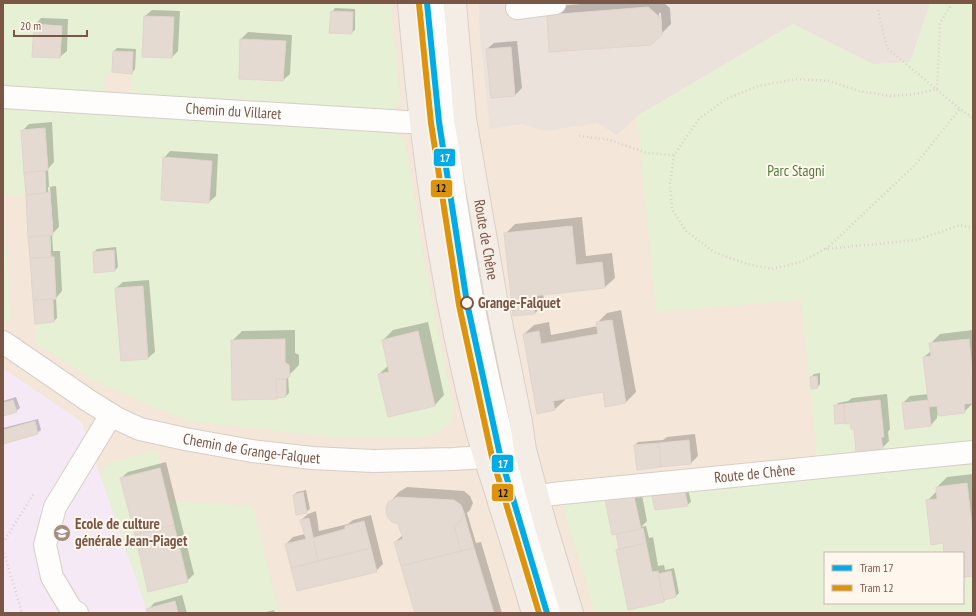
<svg xmlns="http://www.w3.org/2000/svg" width="976" height="616" font-family="'PT Sans Narrow',sans-serif">
<rect width="100%" height="100%" fill="#f8f2eb"/>
<path fill="#f4e6d9" fill-rule="evenodd" d="M3,3H973V613H3ZM825,553H963V603H825Z"/>
<path fill="#ebe2db" d="M479,3H930L910,62L873,64L793,24L637,116L617,135L597,123L545,131L521,124L490,129L480,36Z"/>
<path fill="#f4e9f4" d="M3,368L82,422L148,613H3Z"/>
<path fill="#e5f0d4" fill-rule="evenodd" d="M3,3H378L379,5L391,6L400,98L396,108L387,111L130,97L132,75L106,73L105,95L3,89Z
M930,3H973V445L817,459L801,300L656,312L637,116L793,24L873,64L910,62Z
M3,107L386,128L405,140L422,247L453,405L451,420L439,432L424,437H332L206,423L187,421L91,379L35,342V324L54,322L53,299H56L54,257H51L49,235V193L3,196L11,319L7,322L3,320Z
M157,450L171,501L253,506L279,613H148L100,472L111,462Z
M973,464V613H595L562,503ZM825,553H963V603H825Z"/>
<path fill="#0003" fill-rule="evenodd" d="M592,3H664L670,8L671,24L662,33L661,13H659L660,35L548,16L558,6Z
M335,8L355,9V30L351,33L332,12Z
M152,10L180,11L178,51L172,57L145,16Z
M41,18L68,19L67,51L60,57L35,25Z
M248,32L292,35L290,74L283,80L241,39Z
M517,41L522,88L515,95L492,97L487,49L494,43Z
M117,48L136,49L135,69L132,73L114,51Z
M52,122L54,162L48,169L49,187L56,186L59,227L52,234L53,251H60L62,291L56,298L57,318L54,321L36,323L23,130L29,124ZM48,187H50L53,229H51ZM48,230H50L51,251H49Z
M170,151L218,154L216,196L209,202L162,199L164,158Z
M582,217L586,256L612,253L615,278L605,287L543,294L545,303L535,313L505,234L515,224Z
M116,247L118,267L115,270L94,252L97,249Z
M149,280L155,352L148,358L116,288L123,282Z
M621,310L636,392L626,402L603,391L564,398L565,400L555,409L524,334L534,325L549,322L551,335L598,326L597,323L607,313Z
M428,322L444,395L435,405L379,374L389,365L383,340L393,330Z
M295,330V353L299,355V365L288,376L289,393L286,396L277,398L232,341L242,331Z
M973,330V403L964,412L937,415V418L931,425L903,403L910,396L929,394L924,357L931,351L930,344L940,334Z
M820,373V384L817,387L811,377L814,374Z
M887,394L890,429L888,432L889,441L882,448L855,428L851,422L835,406L838,403L848,401L852,398Z
M16,397L20,408L16,411L3,415V401Z
M38,419L41,430L37,433L3,443V428Z
M695,434L698,456L691,463L661,466L635,445L638,442L663,440L667,437Z
M166,462L194,574L187,581L121,478L128,472Z
M973,474V575L963,576V553H945L943,542L927,501L937,491V487L947,477Z
M407,487L464,491L470,496L473,503L470,510L467,513L476,543L481,542L502,613H416L395,542L403,535L399,523L389,503L399,492Z
M688,489L691,502L687,505L653,496L656,493Z
M306,490L310,509L306,512L294,495L297,492Z
M641,490L647,521L641,527L646,526L649,538L653,537L658,566L664,565L665,570L674,568L679,593L676,596L666,599L664,601L617,550L620,547L617,535L606,499Z
M316,511L319,531L348,524L353,520L371,515L383,564L376,571L298,590L286,544L293,537L305,534L301,520L308,514Z
M182,595L187,613H149L148,610L154,603Z
M274,610L275,613H262Z"/>
<path fill="#e5dad1" stroke="#e2d4cc" d="M648,7L661,18L662,35L651,45L549,52L547,15Z
M331,11L353,12L352,34L329,33Z
M144,16L174,17L172,58L142,57Z
M34,24L62,26L60,58L32,57Z
M240,39L286,41L283,81L239,79Z
M511,47L515,96L491,98L486,49Z
M113,51L133,52L132,74L112,72Z
M45,128L48,170L24,173L21,130Z
M163,157L212,161L209,203L161,200Z
M45,170L46,193L26,195L24,173Z
M50,192L53,235L28,237L26,195Z
M572,226L576,265L602,262L605,288L533,296L535,314L513,316L504,233Z
M49,235L51,257L30,258L28,237Z
M114,250L115,271L94,273L93,252Z
M51,257H54L56,299L33,300L30,258Z
M143,286L148,359L121,361L115,288Z
M53,299L54,322L35,324L33,300Z
M612,320L626,403L605,407L603,392L553,401L555,410L537,414L523,334L539,331L541,344L598,334L596,322Z
M418,331L435,406L388,417L378,374L389,372L382,340Z
M285,339V362L289,365L290,376L286,379H276L277,399L232,400L231,340Z
M969,339L973,378V403L964,404L965,413L938,416L937,406L929,407L923,357L931,356L929,343Z
M817,376L818,388L811,389L810,377Z
M276,379H286V397L277,398Z
M13,400L17,412L3,416V403Z
M880,400L884,437H881L883,449L856,452L854,429H851L850,423L845,424L844,404Z
M928,400L931,426L905,429L902,403Z
M844,404L845,423L835,424L834,405Z
M35,421L38,434L3,444V430Z
M689,440L691,464L661,467L659,443Z
M659,443L661,467L637,470L634,445Z
M160,468L174,525L135,535L120,478Z
M967,483L973,535V576L963,577V553H944L943,543L931,545L926,500L937,499L936,487Z
M303,492L307,513L296,515L293,495Z
M685,492L688,506L655,510L652,496Z
M634,496L641,529L612,535L605,499Z
M397,497L454,500L461,505L464,513L461,521L454,526L461,551L401,566L394,542L403,539L398,524L392,522L387,516L386,509L388,502Z
M464,513L474,548L461,551L454,526L461,521Z
M309,518L318,561L291,568L285,544L306,539L300,520Z
M364,521L371,548L318,561L313,538L345,529V526Z
M174,525L188,582L148,592L135,535Z
M643,528L646,543L619,549L616,534Z
M646,543L652,572L658,571L664,602L628,610L616,550Z
M371,548L377,572L297,591L291,568Z
M474,548L494,613H415L401,566Z
M671,571L676,597L664,600L658,574Z
M175,601L178,613H147L146,609Z"/>
<g fill="none" stroke-linecap="round" stroke-linejoin="round">
<defs>
<g id="minor">
<path d="M433,3C445,155 469,306 506,454C520,507 537,560 553,613"/>
<path d="M517,8L555,3"/>
<path id="s1" d="M3,97L406,122H439"/>
<path id="s2" d="M3,342L89,401L118,419L140,429L185,439L252,451L312,458L373,461L453,459L485,457L502,454"/>
<path id="s3" d="M537,497L552,494L973,452"/>
<path d="M77,613L71,609L52,577L45,545L55,507L111,415"/>
</g>
<g id="major">
<path d="M409,3C421,146 441,291 477,430C483,454 492,478 499,502C511,539 522,576 533,613"/>
<path id="s4" d="M455,3L465,119L496,298L521,422L525,450L546,527L572,613"/>
</g>
</defs>
<use href="#minor" stroke="#d7cec8" stroke-width="24"/>
<use href="#major" stroke="#dacfc8" stroke-width="24"/>
<path stroke="#dcd1cc" stroke-width="2.5" stroke-dasharray="1 3" stroke-linecap="butt" d="M952,3L940,23L937,89L916,94L891,96L859,91L829,81L797,79L758,86L726,99L699,119L674,155L670,185L672,209L686,231L714,252L747,264L772,269L801,262L825,249L917,240L960,225L973,228
M878,10L887,48L960,109L973,118
M579,136L610,140L647,153L674,155
M826,249L915,165L960,109
M3,543L34,493
M3,549L22,613"/>
<use href="#minor" stroke="#fefdfc" stroke-width="22"/>
<use href="#major" stroke="#f3ede5" stroke-width="22"/>
<defs>
<path id="tram-1" d="M427,3L439,122L467,303L500,455L547,613"/>
<path id="tram-2" d="M419,4L431,123L459,305L492,457L539,613"/>
</defs>
<use href="#tram-1" stroke="#fff7ed" stroke-width="9"/>
<use href="#tram-2" stroke="#fff7ed" stroke-width="9"/>
<use href="#tram-1" stroke="#00ace7" stroke-width="6"/>
<use href="#tram-2" stroke="#dc940e" stroke-width="6"/>
</g>
<defs>
<symbol id="school-disc" viewBox="-11 -11 22 22"><circle r="9.5" fill="#a68d80" stroke="#fff7ed"/><path d="M0-5L7-2L0 1L-7-2ZM-4 1L0 2.5L4 1V4Q0 6-4 4Z" fill="#fff"/></symbol>
</defs>
<g fill-rule="evenodd">
<use href="#school-disc" x="52" y="523" width="20" height="20"/>
</g>
<circle fill="#fff7ed" stroke="#7a5647" stroke-width="2" cx="467" cy="303" r="6"/>
<g text-anchor="middle" stroke-width="4" stroke-linejoin="round" paint-order="stroke">
<g font-size="15" fill="#7a5647" stroke="#fff7ed">
<text dy="5" stroke="none"><textPath href="#s1" startOffset="231">Chemin du Villaret</textPath></text>
<text dy="5" stroke="none"><textPath href="#s4" startOffset="239">Route de Chêne</textPath></text>
<text dy="5" stroke="none"><textPath href="#s2" startOffset="276">Chemin de Grange-Falquet</textPath></text>
<text dy="5" stroke="none"><textPath href="#s3" startOffset="219">Route de Chêne</textPath></text>
</g>
<g font-size="15" fill="#517b3b" stroke="#fff7ed">
<text x="796" y="176">Parc Stagni</text>
</g>
<g font-size="15" font-weight="bold" fill="#7a5647" stroke="#fff7ed" text-anchor="start">
<text x="478" y="308">Grange-Falquet</text>
</g>
<g font-size="15" font-weight="bold" fill="#7a5647" stroke="#fff7ed" text-anchor="start">
<text x="75" y="529">Ecole de culture<tspan x="75" dy="17">générale Jean-Piaget</tspan></text>
</g>
</g>
<g stroke="#fff7ed" stroke-width="1.5">
<rect x="433" y="148" width="23" height="19" rx="4" fill="#00ace7"/>
<rect x="430" y="179" width="23" height="19" rx="4" fill="#dc940e"/>
<rect x="491" y="454" width="23" height="19" rx="4" fill="#00ace7"/>
<rect x="491" y="483" width="23" height="19" rx="4" fill="#dc940e"/>
</g>
<g font-size="11" text-anchor="middle" font-weight="bold" fill="#fff">
<text x="445" y="162">17</text>
<text x="503" y="468">17</text>
</g>
<g font-size="11" text-anchor="middle" font-weight="bold" fill="#111">
<text x="441" y="192">12</text>
<text x="503" y="497">12</text>
</g>
<rect width="976" height="616" fill="none" stroke="#7a5647" stroke-width="8"/>
<rect x="824" y="552" width="140" height="52" fill="#fff7ed" stroke="#cab7ab"/>
<rect x="832" y="565" width="20" height="6" fill="#00ace7" stroke="#cab7ab"/>
<text x="860" y="572" font-size="12" fill="#7a5647">Tram 17</text>
<rect x="832" y="585" width="20" height="6" fill="#dc940e" stroke="#cab7ab"/>
<text x="860" y="592" font-size="12" fill="#7a5647">Tram 12</text>
<path d="M14 30v6h73v-6" fill="none" stroke="#7a5647" stroke-width="2"/>
<text x="20" y="30" font-size="12" fill="#7a5647" stroke="#fff7ed" stroke-width="3" paint-order="stroke">20 m</text>
</svg>
